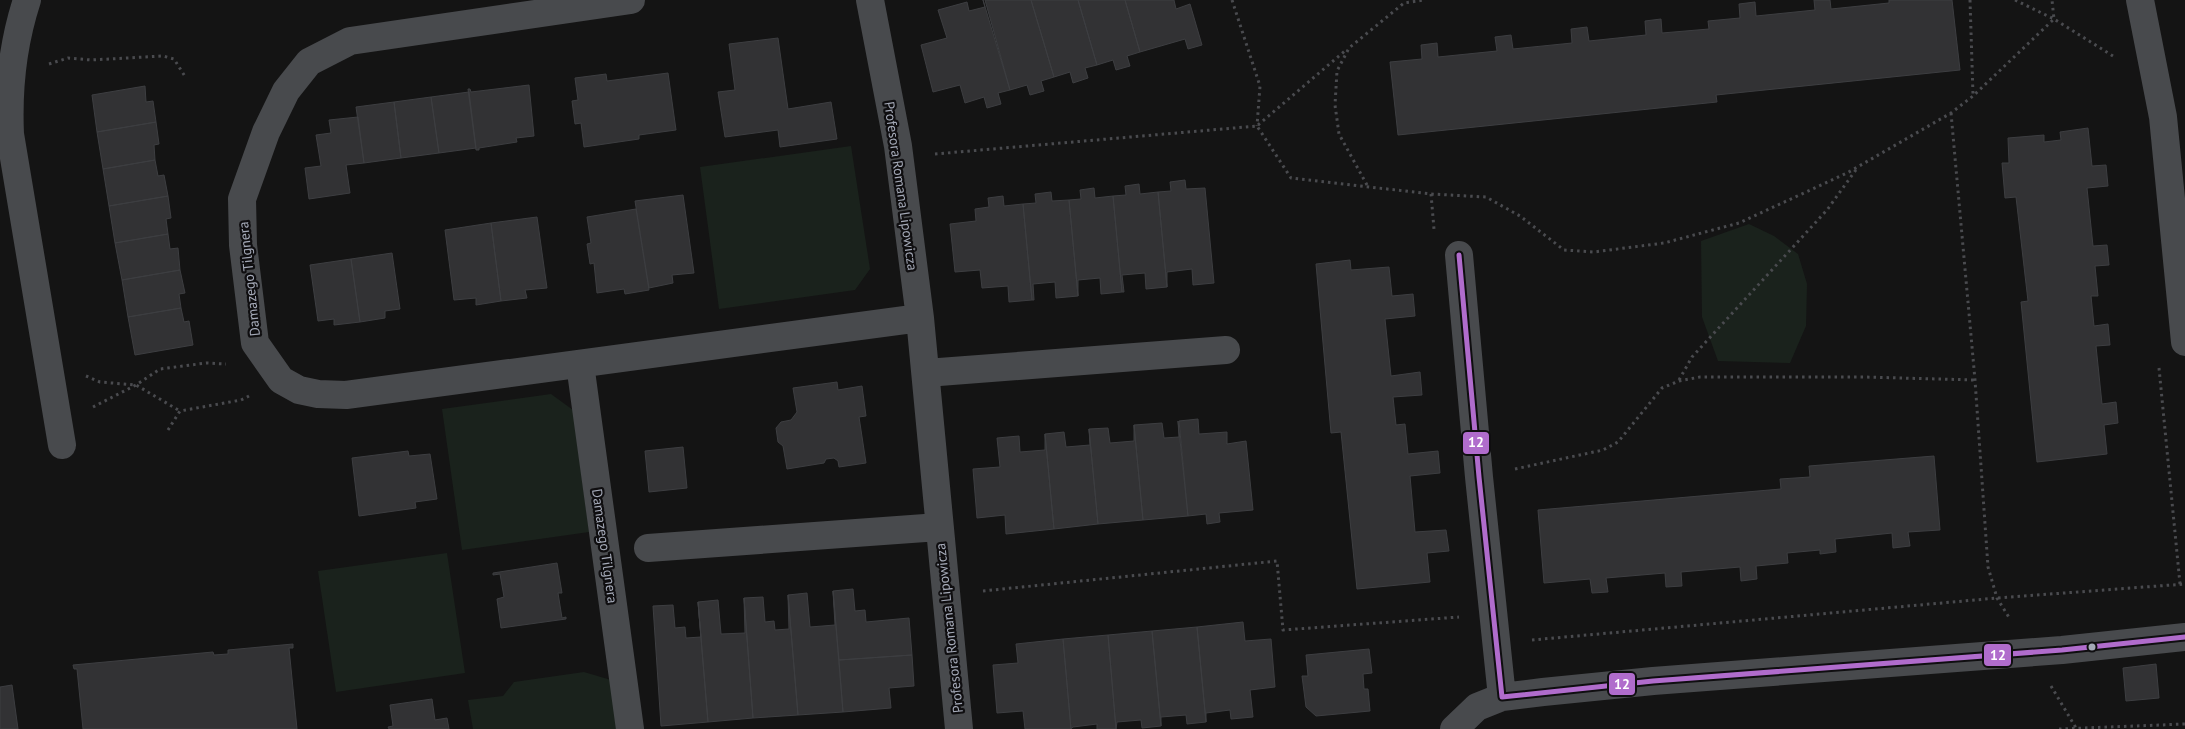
<svg xmlns="http://www.w3.org/2000/svg" width="2185" height="729" font-family="'PT Sans',sans-serif">
<rect width="100%" height="100%" fill="#141414"/>
<path fill="#1a221c" d="M851,146L870,269L855,290L719,309L700,167Z
M1749,224L1774,236L1798,254L1807,284L1806,326L1790,363L1718,361L1702,317L1701,241Z
M551,394L573,410L589,532L462,550L442,409Z
M447,553L465,673L336,692L318,571Z
M584,672L611,680L618,729H473L468,700L503,696L514,682Z"/>
<path fill="#323234" stroke="#3d3e41" d="M983,0L1010,90L998,93L1001,104L987,108L984,97L965,103L960,85L933,92L921,45L947,38L938,10L967,2L969,11L985,7Z
M985,0H1031L1054,77L1041,81L1044,91L1030,95L1027,85L1010,90Z
M1031,0H1078L1097,65L1085,68L1088,78L1073,83L1070,72L1054,77Z
M1078,0H1125L1140,52L1127,56L1130,66L1116,70L1113,60L1097,65Z
M1125,0H1174L1176,9L1190,4L1202,45L1188,49L1185,39L1140,52Z
M1814,0H1830L1831,9L1889,3V0H1952L1960,70L1716,95L1717,102L1398,135L1390,62L1422,59L1421,45L1437,43L1438,57L1497,51L1495,37L1511,35L1513,49L1572,43L1571,29L1587,27L1589,41L1646,35L1645,21L1661,19L1662,33L1709,29L1708,21L1740,18L1739,4L1755,2L1756,16L1815,10Z
M778,38L788,109L831,102L837,139L780,147L778,130L725,137L718,92L735,90L729,44Z
M668,73L676,130L639,135V139L584,147L581,123L575,124L572,101L578,100L575,78L606,74L607,81Z
M529,85L534,136L516,138L517,142L479,148V150H476L468,89H470L471,92Z
M145,86L146,102L153,101L156,122L97,132L92,95Z
M469,92L476,148L439,153L431,97Z
M431,97L439,153L401,158L394,102Z
M394,102L401,158L364,163L356,107Z
M358,117L364,163L346,165L350,193L309,199L305,168L321,166L316,135L331,133L329,120Z
M156,122L159,144L154,145L155,160L103,169L97,132Z
M2088,128L2092,166L2106,165L2108,186L2087,188L2093,246L2107,245L2109,265L2095,266L2098,296H2091L2094,326L2108,324L2110,345L2096,346L2102,404L2116,402L2118,423L2104,425L2107,454L2037,462L2021,302L2028,301L2016,197L2005,198L2002,163H2009L2008,138L2044,135V142L2061,140L2060,132Z
M155,160L158,176L164,175L168,196L109,206L103,169Z
M1185,180L1186,189L1205,188L1214,283L1193,285L1192,269L1167,272V287L1158,192L1171,191L1170,182Z
M1139,184L1140,194L1158,192L1167,287L1146,289L1145,273L1122,275L1124,292H1122L1113,196L1126,195L1125,186Z
M1094,188L1095,198L1113,196L1122,292L1101,294L1100,278L1078,280V296L1069,200L1081,199L1080,190Z
M1051,192L1052,201L1069,200L1078,296L1056,298L1055,282L1033,284L1034,300H1032L1023,204L1036,203L1035,194Z
M683,195L694,273L672,275L673,283L649,288L635,201Z
M168,196L171,218L166,219L168,234L115,243L109,206Z
M1003,196L1004,206L1023,204L1032,300L1009,302L1008,286L982,288L980,270L955,272L950,224L976,221L975,209L989,207L988,198Z
M636,209L649,290L625,294L624,289L597,293L594,263L590,264L587,244L591,243L587,217Z
M537,217L547,288L525,290L527,298L501,301L491,223Z
M491,223L501,301L476,305V298L454,300L445,230Z
M168,234L170,249L178,248L180,270L122,280L115,243Z
M392,253L400,309L385,311V318L360,322L351,259Z
M351,259L360,322L334,325V319L318,321L310,265Z
M1350,260L1351,270L1389,267L1392,296L1413,294L1415,316L1385,319L1391,376L1420,372L1422,395L1393,397L1396,425L1405,424L1408,454L1438,451L1440,473L1410,476L1415,532L1446,530L1449,551L1427,553L1430,582L1357,589L1341,432L1331,433L1316,264Z
M180,270L185,293L179,294L181,308L128,317L122,280Z
M181,308L184,322L189,321L193,345L135,355L128,317Z
M837,382L838,390L862,386L866,416L859,417L866,463L839,467L838,461L834,458L826,459L824,463L787,469L783,446L778,442L776,428L781,422L791,420L797,412L793,388Z
M1198,419L1199,434L1227,432V444L1246,441L1253,510L1219,513L1220,522L1207,524L1206,514L1188,516L1179,421Z
M1178,421L1188,516L1143,520L1134,425L1162,423L1164,438L1179,437Z
M1134,425L1143,520L1098,524L1089,429L1108,428L1110,443L1134,441Z
M1089,429L1098,524L1054,529L1045,434L1064,432L1066,447L1090,445Z
M1045,434L1054,529L1006,534L1005,515L977,518L973,469L1000,467L997,438L1019,436L1020,452L1045,450Z
M683,447L687,488L649,492L645,451Z
M408,451L409,456L430,454L437,499L415,502L416,508L359,516L352,458Z
M1934,456L1940,530L1908,532L1910,546L1893,548L1892,533L1835,539L1836,552L1820,554V550L1787,553L1788,563L1756,566L1757,579L1741,581L1740,567L1681,572L1682,586L1666,587L1665,573L1606,578L1608,592L1592,593L1590,579L1544,583L1538,510L1781,489L1780,479L1810,477L1809,466Z
M557,563L562,593H558L562,618L566,617V619L501,628L497,599L504,597L500,574L493,575V573Z
M853,589L855,611L865,610L866,622L909,618L912,655L839,660L833,591Z
M833,591L843,712L798,715L788,595L807,593L810,627L835,625Z
M788,595L798,715L753,718L744,598L763,597L765,622L774,621L775,630L789,629Z
M744,598L753,718L708,722L698,602L718,600L721,634L745,633Z
M698,602L708,722L661,726L653,606L673,605L675,628L685,627L686,638L701,637Z
M1243,622L1245,641L1271,639L1275,687L1250,690L1253,717L1231,719L1230,710L1206,713V722L1197,627Z
M1197,627L1206,722L1187,724L1186,715L1161,717V726L1152,631Z
M1152,631L1161,726L1142,728L1141,720L1117,722L1116,729L1108,635Z
M1108,635L1116,729H1097V724L1073,727L1071,729L1063,639Z
M1063,639L1071,729H1025L1023,711L997,713L993,665L1018,663L1016,644Z
M293,644V648H289L297,729H83L77,669H74L73,665L213,652L214,655L228,654V650Z
M1369,649L1372,673L1363,674L1364,689H1368L1370,711L1316,716L1306,707L1302,676H1308L1306,655Z
M912,655L914,686L889,688L891,708L843,712L839,660Z
M2156,664L2159,698L2126,701L2123,668Z
M12,685L18,729H0V687Z
M432,699L435,720L447,718L449,729H389L388,727L393,726L390,705Z"/>
<g fill="none" stroke-linecap="round" stroke-linejoin="round">
<path stroke="#4a4b4f" stroke-width="3" stroke-dasharray="2.5 4" stroke-linecap="butt" d="M1232,0L1260,86L1257,126
M1970,0L1973,95
M2015,0L2054,19L2113,56
M49,64L68,58L91,60L163,56L174,59L186,78
M1951,113L1975,380L1988,567L1997,598L2010,619
M1258,125L1346,50
M935,154L1257,126L1291,178L1431,194L1486,197L1520,216L1564,250L1594,252L1664,243L1739,223L1847,173L1951,113L1973,96L2054,19L2052,0
M1367,185L1339,134L1335,105L1337,71L1349,48L1404,3L1424,0
M1431,194L1434,229
M2159,368L2180,584
M86,376L100,382L136,385L180,411
M1679,380L1692,357L1827,210L1858,167
M93,407L136,385L160,369L206,363L226,364
M168,430L180,411L241,400L249,396
M1515,469L1603,450L1618,442L1662,388L1679,381L1700,377H1864L1975,380
M983,591L1277,561L1283,630L1459,617
M1532,640L1997,598L2185,584
M2051,686L2076,728
M2059,729L2185,724"/>
<path stroke="#484a4d" stroke-width="28" d="M27,0C13,43 8,89 10,134L62,445
M631,0L350,41L309,62L286,91L266,132L242,199L243,245L255,343L281,380L299,390L318,394L346,395L920,318
M870,0L898,146L920,318L959,729
M2140,0L2163,117L2185,342
M1459,255L1479,477L1502,697
M580,364L630,729
M926,373L1226,350
M648,548L939,527
M1454,729L1477,707L1502,697L1543,692L1653,681L2062,650L2185,637"/>
<defs>
<path id="bus-1" d="M1459,255L1479,477L1502,697L1653,681L2062,650L2185,637"/>
</defs>
<use href="#bus-1" stroke="#0f0e10" stroke-width="9"/>
<use href="#bus-1" stroke="#b06ccc" stroke-width="5"/>
</g>
<circle fill="#a4a9b7" stroke="#0f0e10" stroke-width="2" cx="2092" cy="647" r="4.5"/>
<g text-anchor="middle" stroke-width="4.5" stroke-linejoin="round" paint-order="stroke">
<g font-size="14" fill="#a4a9b7" stroke="#0f0e10">
<text transform="translate(901 186) rotate(82)" y="5">Profesora Romana Lipowicza</text>
<text transform="translate(249 279) rotate(-96)" y="5">Damazego Tilgnera</text>
<text transform="translate(605 546) rotate(82)" y="5">Damazego Tilgnera</text>
<text transform="translate(949 628) rotate(-96)" y="5">Profesora Romana Lipowicza</text>
</g>
</g>
<g stroke="#0f0e10" stroke-width="2">
<rect x="1462" y="431" width="28" height="24" rx="5" fill="#b06ccc"/>
<rect x="1983" y="643" width="29" height="24" rx="5" fill="#b06ccc"/>
<rect x="1608" y="672" width="28" height="24" rx="5" fill="#b06ccc"/>
</g>
<g font-size="14" text-anchor="middle" font-weight="bold" fill="#fff">
<text x="1476" y="447">12</text>
<text x="1998" y="660">12</text>
<text x="1622" y="689">12</text>
</g>
</svg>
